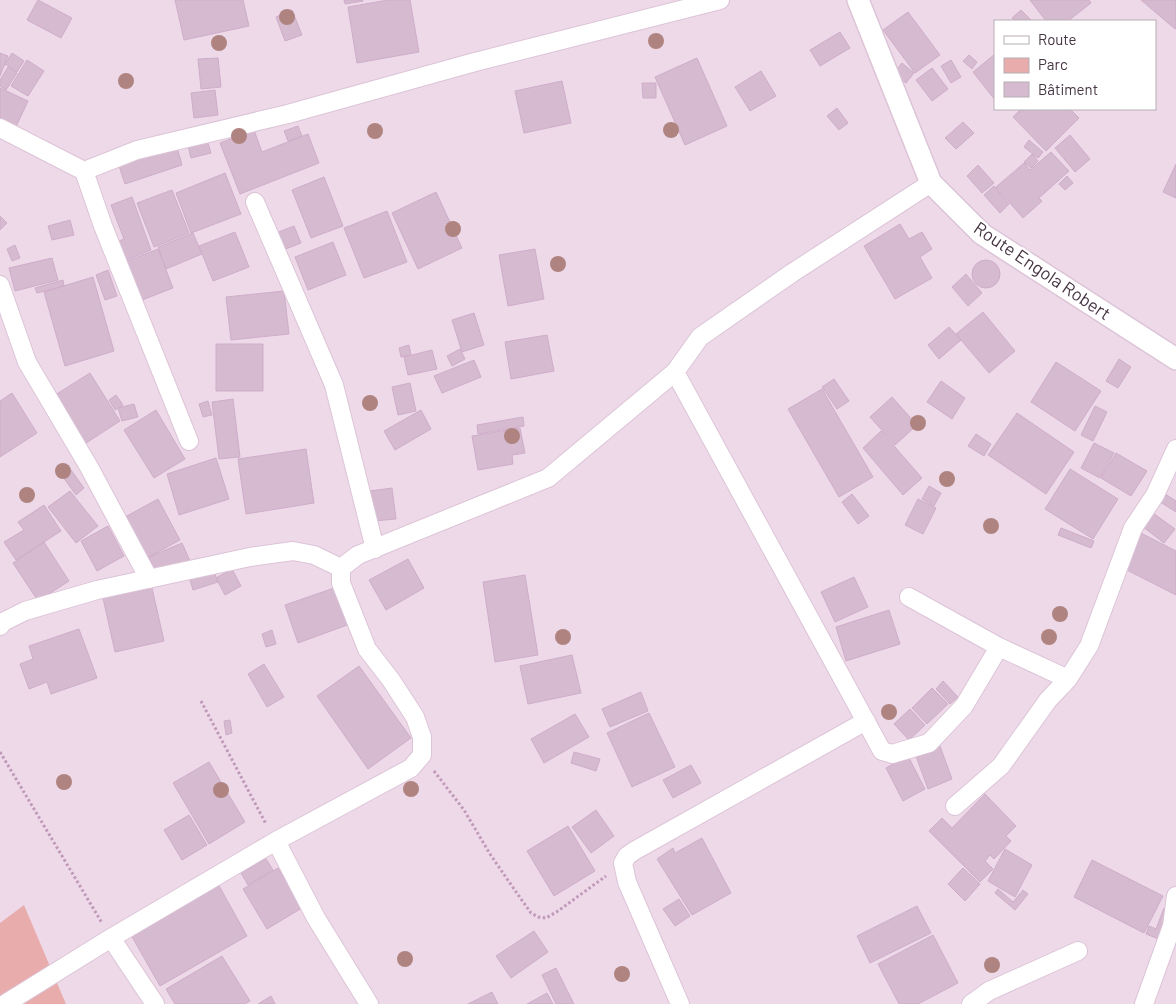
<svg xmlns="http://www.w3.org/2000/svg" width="1176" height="1004" font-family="Barlow,sans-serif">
<rect width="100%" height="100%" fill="#f3e5ef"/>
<path fill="#eed9e9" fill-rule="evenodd" d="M0,0H1176V1004H66L24,905L0,923ZM995,21H1155V109H995Z"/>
<path fill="#e8acac" d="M24,905L66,1004H0V923Z"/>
<path fill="#d5bad0" stroke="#cfadca" d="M38,0L72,18L61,38L27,20Z
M175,0H243L249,26L184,40Z
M344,0H363V1L345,4Z
M388,0H410L419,52L357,63L348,7Z
M1030,0H1089L1091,3L1068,21H1046Z
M1141,0H1176V28L1175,29Z
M292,10L302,35L285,41L276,17Z
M1021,10L1032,21H1015L1012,18Z
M908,12L940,55L915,73L883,30Z
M840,32L850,48L820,66L810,50Z
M0,53L8,56L0,76Z
M12,53L24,61L17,72L5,64Z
M995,54V100L973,72Z
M969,55L977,62L972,69L963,61Z
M218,58L221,87L201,89L198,59Z
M697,58L727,126L685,145L655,77Z
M27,60L44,71L28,96L11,86Z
M951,60L961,77L951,83L941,66Z
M902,63L914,73L906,83L894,73Z
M8,67L17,73L6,90L0,86V80Z
M932,68L948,89L932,101L916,80Z
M761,71L776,96L750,111L735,87Z
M562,81L571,123L524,133L515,91Z
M642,83H656V98H643Z
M0,88L28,101L15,129L0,123Z
M215,90L218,115L194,118L191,93Z
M837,108L848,123L839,130L827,116Z
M1021,109H1070L1079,118L1046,151L1013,117Z
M963,122L974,133L956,149L945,138Z
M298,126L302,136L288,141L284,131Z
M254,130L262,152L308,134L319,163L240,194L220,143Z
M205,133L211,153L191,158L186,138Z
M1070,135L1090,159L1075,172L1055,148Z
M1029,140L1043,152L1038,158L1024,147Z
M176,144L182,165L125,184L118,163Z
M1051,152L1069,171L1039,198L1042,201L1023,218L996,187L1024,163L1030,170Z
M1032,154L1038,161L1031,168L1024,162Z
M1176,164V198L1163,192Z
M978,165L994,183L982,193L967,176Z
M225,173L241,214L191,233L176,193Z
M1067,176L1073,183L1065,190L1059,184Z
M324,177L343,226L311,238L292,190Z
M994,186L1009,204L1000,213L984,195Z
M172,190L189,233L154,247L137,203Z
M436,192L462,248L418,269L392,213Z
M132,197L151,250L116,264L109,245L124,239L111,205Z
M387,211L407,262L364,278L344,228Z
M0,216L7,223L0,230Z
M70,220L74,235L52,240L48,226Z
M900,224L909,239L922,232L932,249L920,257L932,278L895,299L864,246Z
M294,226L301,243L278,252L271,235Z
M235,232L249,267L213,281L199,246Z
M193,233L202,254L166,269L158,247Z
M333,242L346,275L308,290L295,257Z
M15,245L20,258L12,261L7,249Z
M158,249L173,288L137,302L122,263Z
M535,249L544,299L508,306L499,255Z
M52,258L58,280L15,291L9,268Z
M972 274a14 14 0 1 1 28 0a14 14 0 1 1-28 0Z
M108,270L117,296L105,300L96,275Z
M966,274L982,293L968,306L952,287Z
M93,277L114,351L65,366L44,292Z
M63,280L64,286L37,293L35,288Z
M284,291L289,334L231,340L226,297Z
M983,312L1015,351L989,373L956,334Z
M474,313L484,345L462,352L452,320Z
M949,327L961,340L939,359L928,345Z
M547,335L554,371L511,379L505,342Z
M216,344H263V391H216Z
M409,345L411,355L401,357L399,348Z
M460,349L465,359L452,366L447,356Z
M432,350L437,369L408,375L404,357Z
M1119,359L1131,367L1118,388L1106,381Z
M474,360L481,377L442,393L434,376Z
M1056,362L1101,391L1075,431L1031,402Z
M90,373L120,421L83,445L52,397Z
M834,379L849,401L837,409L822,387Z
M941,381L965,398L952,419L927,402Z
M410,383L416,411L398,415L392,387Z
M822,389L873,477L839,497L788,409Z
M12,393L37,433L0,457V401Z
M116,395L123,405L115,410L109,400Z
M892,397L917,425L895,445L870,417Z
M233,399L240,457L219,459L212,402Z
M208,401L212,415L203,417L199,404Z
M134,404L138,417L122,421L118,408Z
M1095,406L1107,412L1093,441L1081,435Z
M156,410L185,459L154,478L124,430Z
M421,410L431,429L395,450L384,431Z
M1017,413L1074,452L1046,494L988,455Z
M523,417L524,426L478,434L477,425Z
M520,428L525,453L512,455L513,464L478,470L472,436Z
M881,431L922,478L903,495L863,448Z
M976,434L991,444L984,456L968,446Z
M1094,443L1114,453L1100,478L1081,468Z
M306,449L314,503L246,514L238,459Z
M1116,453L1147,471L1131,496L1101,478Z
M216,458L229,499L179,515L167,474Z
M1070,469L1118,499L1093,539L1045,509Z
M71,470L84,488L76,495L63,477Z
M929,486L941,493L934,506L922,499Z
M392,488L396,519L374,521L370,491Z
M70,491L98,526L76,543L48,507Z
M852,494L869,516L858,524L842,502Z
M1165,494L1176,501V512L1160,502Z
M158,499L180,540L147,558L125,517Z
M918,499L936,508L923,534L905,525Z
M44,505L61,531L16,560L4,542L24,530L18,522Z
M1153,513L1175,529L1164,543L1143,527Z
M108,526L124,556L97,571L81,541Z
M1061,528L1094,541L1091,548L1058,535Z
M1139,532L1176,551V595L1121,567Z
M44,542L69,581L38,601L13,563Z
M182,543L190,561L157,576L149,557Z
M408,559L424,588L386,610L369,580Z
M213,569L218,582L193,590L189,577Z
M232,569L241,586L225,595L216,578Z
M525,575L538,655L495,662L483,582Z
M854,577L868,607L835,622L821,592Z
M337,587L350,624L298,643L285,605Z
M152,588L164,641L115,652L103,598Z
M889,610L900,644L846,661L836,627Z
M79,629L97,678L51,694L47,682L29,689L20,664L33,659L29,646Z
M272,630L276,644L266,647L262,634Z
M572,655L581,693L528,704L520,666Z
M264,664L284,697L267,707L248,674Z
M359,666L411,738L368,769L317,696Z
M943,681L958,697L950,704L936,689Z
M932,688L948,704L927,724L912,708Z
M641,692L648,711L610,727L602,709Z
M910,709L925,725L909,740L894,724Z
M649,713L675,767L632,787L607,733Z
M575,714L589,737L544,763L531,739Z
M230,720L232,733L226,735L224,721Z
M940,746L952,779L928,789L916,756Z
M574,752L600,759L596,771L571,763Z
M908,756L925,789L903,801L886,768Z
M209,762L245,822L209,844L173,783Z
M691,765L701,783L673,798L663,780Z
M985,794L1016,826L1006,836L1011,841L994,859L990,855L985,861L993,869L980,882L929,831L942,818L952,828Z
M596,810L614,836L591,853L572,827Z
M189,815L207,845L182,860L164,830Z
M568,826L595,871L554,896L527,851Z
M702,838L731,893L692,915L657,859L673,848L675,853Z
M1005,849L1032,865L1015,897L988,881Z
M266,859L273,870L248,885L241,873Z
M1092,860L1163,896L1144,933L1074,897Z
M278,868L302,908L267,929L243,889Z
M963,868L980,884L965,901L948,884Z
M218,884L247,936L160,986L131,935Z
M998,889L1013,902L1023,890L1028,894L1015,910L995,893Z
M679,899L690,916L675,926L663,909Z
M917,906L931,933L870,963L857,936Z
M1164,908L1172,911L1161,940L1146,934L1149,926L1156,929Z
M534,931L548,952L511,978L496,956Z
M933,935L958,983L918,1004H899L878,964Z
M222,956L250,1001L245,1004H175L166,989Z
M556,968L574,1004H556L542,975Z
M492,992L498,1004H468Z
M547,993L553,1004H527Z
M271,996L275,1004H258Z"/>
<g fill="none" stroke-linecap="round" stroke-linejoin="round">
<defs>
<path id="minor" d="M0,128L84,171L103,226L189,441
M84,171L137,150L288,114L475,62L720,0
M255,202L334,385L375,549
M0,285L27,362L89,467L149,579
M675,372L882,751L892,754L929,743L964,706L999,647
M909,597L999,647L1068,679
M0,626L3,622L25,611L97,590L250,557L293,551L314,555L341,568
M955,806L1001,766L1048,700L1068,679L1089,646L1133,528L1155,495L1176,449
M276,841L316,918L369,1004
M111,938L155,1004
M5,1004L111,938L276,841L411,768L422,755V737L415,717L391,680L367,649L341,583V568L358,555L548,478L675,372L700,337L792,273L931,183
M680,1004L627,882L623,863L627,856L634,851L866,721
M971,1004L989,991L1078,951
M1144,1004L1172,926L1176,896"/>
<path id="tertiary" d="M858,0L931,183L982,234L1176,359"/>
</defs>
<use href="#minor" stroke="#dcc4d7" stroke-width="20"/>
<use href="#tertiary" stroke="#dcc4d7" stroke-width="24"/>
<path stroke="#c098b8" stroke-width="3" stroke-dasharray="2.5 2.5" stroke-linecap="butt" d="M201,701L266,824
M0,752L102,923
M434,771L464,810L490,854L514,889L531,913L538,917L546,918L558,911L606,876"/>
<use href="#minor" stroke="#fff" stroke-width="18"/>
<use href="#tertiary" stroke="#fff" stroke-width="21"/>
</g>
<g fill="#af8480">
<circle cx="287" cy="17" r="8"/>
<circle cx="656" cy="41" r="8"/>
<circle cx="219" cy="43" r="8"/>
<circle cx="126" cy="81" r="8"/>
<circle cx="671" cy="130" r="8"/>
<circle cx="375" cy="131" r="8"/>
<circle cx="239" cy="136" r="8"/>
<circle cx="453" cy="229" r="8"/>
<circle cx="558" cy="264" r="8"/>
<circle cx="370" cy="403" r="8"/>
<circle cx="918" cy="423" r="8"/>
<circle cx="512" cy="436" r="8"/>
<circle cx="63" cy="471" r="8"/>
<circle cx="947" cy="479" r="8"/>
<circle cx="27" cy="495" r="8"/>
<circle cx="991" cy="526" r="8"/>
<circle cx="1060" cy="614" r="8"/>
<circle cx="563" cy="637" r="8"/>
<circle cx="1049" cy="637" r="8"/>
<circle cx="889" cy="712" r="8"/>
<circle cx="64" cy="782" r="8"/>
<circle cx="411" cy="789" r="8"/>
<circle cx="221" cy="790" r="8"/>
<circle cx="405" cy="959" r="8"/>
<circle cx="992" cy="965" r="8"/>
<circle cx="622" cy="974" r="8"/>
</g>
<g text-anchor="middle" stroke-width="5" stroke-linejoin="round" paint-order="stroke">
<g font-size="18" fill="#453442" stroke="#fff">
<text transform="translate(1042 271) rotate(34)" y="6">Route Engola Robert</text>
</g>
</g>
<rect x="994" y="20" width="162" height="90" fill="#ffffff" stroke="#b5aeb3"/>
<rect x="1004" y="36" width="25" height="8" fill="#ffffff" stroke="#b5aeb3"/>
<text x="1038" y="45" font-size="15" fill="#453442">Route</text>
<rect x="1004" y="58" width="25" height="15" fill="#e8acac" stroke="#b5aeb3"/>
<text x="1038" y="70" font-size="15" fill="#453442">Parc</text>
<rect x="1004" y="82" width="25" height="15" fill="#d5bad0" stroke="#b5aeb3"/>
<text x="1038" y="95" font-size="15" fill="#453442">Bâtiment</text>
</svg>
